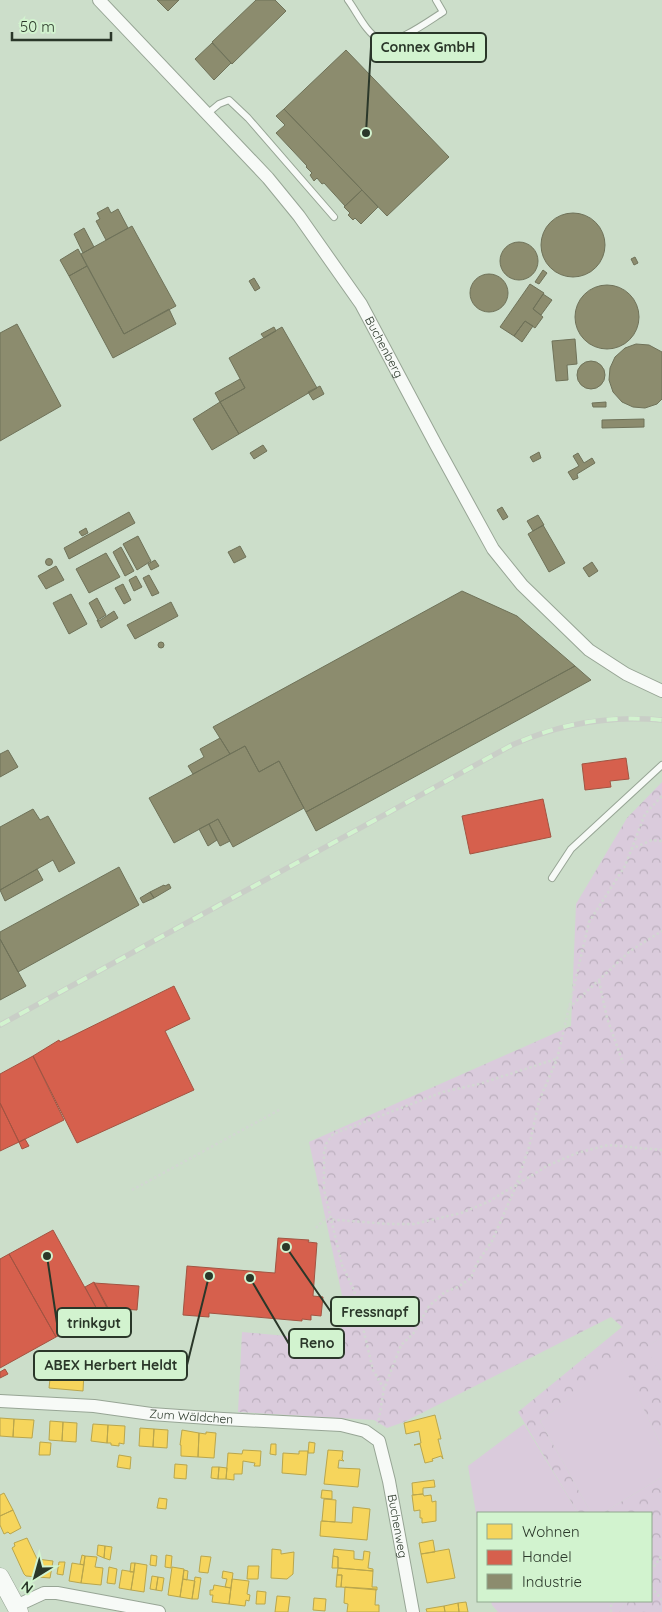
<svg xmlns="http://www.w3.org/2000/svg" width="662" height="1612" font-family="Quicksand,sans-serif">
<defs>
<pattern id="forest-crowns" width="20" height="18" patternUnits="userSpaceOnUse" patternTransform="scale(1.25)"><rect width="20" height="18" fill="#dacbdc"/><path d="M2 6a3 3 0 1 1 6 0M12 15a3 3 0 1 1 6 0" fill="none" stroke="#bbafbd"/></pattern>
</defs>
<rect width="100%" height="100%" fill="#ccdeca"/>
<path fill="#dacbdc" d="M662,1337V1380L646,1347Z
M620,1357L662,1448V1477L603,1513H591L540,1421Z
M524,1424L578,1513H478V1525L468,1466Z
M491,1601H627L619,1612H498L492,1605Z"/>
<path fill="url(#forest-crowns)" d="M662,782V1337L647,1347L662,1380V1448L620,1358L540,1421L591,1513H578L518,1412L622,1327L611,1317L404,1422L387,1428L374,1420L238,1412L242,1332L340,1341L343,1300L309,1142L571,1026L576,904L627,818Z
M662,1477V1612H619L627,1601H651V1513H603Z"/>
<path fill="#f6d55c" stroke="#b9a64d" d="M51,1370L84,1373L83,1391L49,1388Z
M435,1415L441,1439H438L443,1459L441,1456L432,1459L433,1461L425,1463L420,1444L414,1445L421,1443L419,1431L406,1434L404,1423Z
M0,1418L14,1419L13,1437L0,1436Z
M14,1419L34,1420L32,1438L13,1437Z
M50,1421L63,1422L62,1441L49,1440Z
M63,1422L77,1423L76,1442L62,1441Z
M93,1424L108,1425L107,1443L91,1441Z
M108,1425L125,1426L124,1444L119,1443V1446L111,1445V1443H107Z
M140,1428L154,1429L153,1447L139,1446Z
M154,1429L168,1430L167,1448L153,1447Z
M182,1430L199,1433L198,1457L181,1456V1445H180Z
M206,1432L216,1433L214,1458L198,1457L199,1433L206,1434Z
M40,1442L51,1443L50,1455H39Z
M309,1442L315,1443L314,1453H308Z
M271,1444H276V1455L270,1454Z
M243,1450L261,1451L260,1466H254L255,1463L243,1461L242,1474H234V1480L226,1479L228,1453L242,1454Z
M328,1450L343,1451L342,1459L344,1461L339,1460L338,1468L360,1469L358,1487L324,1484Z
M299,1451H308L306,1475L282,1473L283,1453L299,1454Z
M119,1455L131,1457L130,1469L117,1467Z
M175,1464L187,1465L186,1479L174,1478Z
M212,1467H219L218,1479L211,1478Z
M219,1467L227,1468L226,1479H218Z
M434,1480L435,1487L423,1488V1494L413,1495L412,1483Z
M322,1490L332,1491V1499L321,1498Z
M4,1493L13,1510L0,1516V1495Z
M423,1494L424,1496L431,1495L432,1502L436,1501V1521L422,1523V1518H420V1510L414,1511L412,1495Z
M159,1498L167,1499L166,1509L157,1508Z
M324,1499L336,1500L335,1522L322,1521Z
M353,1507L370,1509L367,1540L320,1536L321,1521L352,1523Z
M13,1510L21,1528L10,1534L8,1532L4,1534L0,1525V1516Z
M27,1538L37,1559L53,1561L50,1578L26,1576L24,1574L12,1548L15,1546L14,1543Z
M433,1540L435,1552L421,1554L419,1543Z
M98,1545L105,1546L104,1558L97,1555Z
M105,1546L112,1547L110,1560L104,1558Z
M272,1549L281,1550V1554L294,1552L293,1574L287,1579L271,1578Z
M334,1549L354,1551V1559L363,1560L364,1551L370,1552L368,1568L373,1569V1571L338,1568V1557L333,1556Z
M449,1549L455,1578L427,1583L421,1554Z
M82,1555L85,1556L84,1565L80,1564Z
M151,1555L157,1556L156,1566L150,1565Z
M166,1555L172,1556L171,1568L165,1567Z
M85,1556L97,1557L95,1567L103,1568L101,1585L81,1583Z
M201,1556L211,1557L208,1573L199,1572Z
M333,1556L338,1557V1568H332Z
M59,1562H65L63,1575L57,1574Z
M72,1563L84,1565L81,1583L69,1581Z
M131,1563H135L134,1572H130Z
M135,1563L147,1565L144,1592L131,1590Z
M248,1566H259L258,1579H247Z
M109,1567L117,1569L115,1584L107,1583Z
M172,1567L184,1569L180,1597L168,1595Z
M338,1568L373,1571L372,1587H377V1590L341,1587L342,1575H337Z
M122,1570L134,1572L131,1590L119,1588Z
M184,1570L188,1571L187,1580L183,1579Z
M223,1571L233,1573L231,1588L225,1587L227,1579L222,1578Z
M337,1575H342L341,1587H336Z
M152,1576L158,1577L156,1590L150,1589Z
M158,1577L164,1578L162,1591L156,1590Z
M195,1577L201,1578L198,1599H192Z
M183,1579L195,1581L192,1599L180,1597Z
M232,1579L249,1581L247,1594L250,1595L249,1601L246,1600L245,1606L229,1604Z
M214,1585L231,1588L229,1604L212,1602L213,1595H210V1590H213Z
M345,1587L376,1589L375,1605H379V1612H347L348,1604L344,1603Z
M257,1591L266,1592L265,1604H256Z
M277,1596L290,1597L288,1612H275Z
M314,1598L326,1599L325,1611L313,1610Z
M466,1602L468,1612H459L458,1603Z
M458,1603L459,1612H445L444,1606Z
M444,1606L445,1612H427L426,1609Z"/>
<path fill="#d6604d" stroke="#a25442" d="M626,758L629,779L610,781L611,787L585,790L582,764Z
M543,799L551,837L470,854L462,816Z
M174,986L190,1019L165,1031L194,1090L77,1143L33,1056L59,1040L60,1042Z
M33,1056L64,1120L19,1142L0,1103V1074Z
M0,1103L19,1142L0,1151Z
M25,1139L29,1146L22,1149L19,1142Z
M53,1230L99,1313L56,1337L9,1254Z
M278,1238L309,1240L308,1242L317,1243L313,1296L323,1297L321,1316L311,1315V1320L302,1319V1321L209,1313V1317L183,1315L187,1266L275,1273Z
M9,1254L56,1337L0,1368V1259Z
M94,1282L108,1308L99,1313L85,1287Z
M94,1283L139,1286L137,1310L107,1308Z
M5,1369L8,1374L0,1378V1372Z"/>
<path fill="#8c8c6e" stroke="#6f7259" d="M157,0H179L168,11Z
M256,0H275L286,11L232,64L212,42Z
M212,43L231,63L214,80L195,59Z
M346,50L449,157L387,216L284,109Z
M284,109L362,190L345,206L324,183L322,184L317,178L314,181L310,175L312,173L306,167L307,166L276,133L285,125L276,116Z
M362,190L378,207L361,224L355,218L353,220L348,215L350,213L344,207Z
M108,207L111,213L118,209L128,228L106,240L96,221L100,219L97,213Z
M541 245a32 32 0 1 1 64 0a32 32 0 1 1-64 0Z
M132,226L176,306L124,334L81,254Z
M84,228L94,247L83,253L74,234Z
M500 261a19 19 0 1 1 38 0a19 19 0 1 1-38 0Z
M78,249L87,266L69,276L60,260Z
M635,257L638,263L634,265L631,259Z
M87,266L124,334L169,309L176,324L113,358L69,276Z
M543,270L547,273L539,284L535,282Z
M470 293a19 19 0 1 1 38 0a19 19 0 1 1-38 0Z
M254,278L260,288L255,291L249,281Z
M530,284L544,293L533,309L543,317L535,328L525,321L514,336L500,327Z
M575 317a32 32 0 1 1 64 0a32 32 0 1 1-64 0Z
M543,294L552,300L541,315L533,309Z
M525,321L533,326L522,342L514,336Z
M17,324L61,406L0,441V333Z
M274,327L276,331L264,338L261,334Z
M282,327L317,388L239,434L220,402L245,388L229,358Z
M575,339L577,364L567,365L568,380L556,381L552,341Z
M636,344L649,345L662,352V399L657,404L645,408L633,407L622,402L613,392L609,380L610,368L615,357L625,348Z
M577 375a14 14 0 1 1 28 0a14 14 0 1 1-28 0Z
M240,379L245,388L220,402L215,393Z
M320,386L324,394L313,400L308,392Z
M220,402L239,434L212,450L193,419Z
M606,402V407H593L592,403Z
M644,419V427L602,428V420Z
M263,445L267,451L254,459L250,453Z
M539,452L541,458L533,462L530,457Z
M578,453L584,463L592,458L595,463L577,474L578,478L573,480L568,472L579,466L573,456Z
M502,507L508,517L503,520L497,510Z
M129,512L135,523L69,559L64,548Z
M538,515L544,525L533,531L527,521Z
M543,525L565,563L549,572L528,534Z
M86,528L88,533L82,536L79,532Z
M138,536L151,561L137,570L123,544Z
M240,546L246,557L234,563L228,552Z
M121,547L134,571L125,576L113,552Z
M106,553L120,577L89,593L76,569Z
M45.5 562a3.5 3.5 0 1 1 7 0a3.5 3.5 0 1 1-7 0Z
M155,560L159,566L151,570L148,564Z
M592,562L598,571L589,577L583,568Z
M56,566L64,580L46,589L38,576Z
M149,575L159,593L152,596L143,578Z
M136,576L142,587L134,591L129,580Z
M123,584L131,600L124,604L115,588Z
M462,591L517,616L575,666L306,812L279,761L259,772L245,746L230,754L213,727Z
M71,594L87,624L69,634L53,603Z
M97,598L106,615L98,620L89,603Z
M171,602L178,616L135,639L127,625Z
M114,611L118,618L101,628L97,620L99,621Z
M158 645a3 3 0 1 1 6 0a3 3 0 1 1-6 0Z
M575,666L591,680L316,831L306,812Z
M220,738L230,754L193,774L188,766L204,757L200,749Z
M245,746L259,772L279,761L304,808L233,847L218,819L174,843L149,798Z
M8,750L18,767L0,777V754Z
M33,809L40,820L48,816L75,863L59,872L53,860L0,890V827Z
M218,819L230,841L220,846L209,824Z
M209,824L217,840L208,846L199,829Z
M119,867L139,905L18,972L0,939V932Z
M37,869L43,880L5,901L0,890Z
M169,884L171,888L154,898L150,892L164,885L165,886Z
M150,892L154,898L143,903L140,898Z
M0,939L26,986L0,1000Z"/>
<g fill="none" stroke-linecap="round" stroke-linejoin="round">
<defs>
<path id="lane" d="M348,0C357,12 366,33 380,40C394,47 430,20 443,12L436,0
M207,114L219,104L229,100L248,118L334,217
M552,878L571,849L662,765"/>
<g id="street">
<path id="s1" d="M99,0L268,178L299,216L361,304L436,445L493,549L522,585L589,650L626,674L662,691"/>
<path id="s2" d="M0,1401L94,1406L151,1414L223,1419L341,1425L365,1431L379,1441L389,1481L413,1612"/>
<path d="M16,1606L44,1593H57L159,1612"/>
</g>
<path id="secondary" d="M0,1577L19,1612"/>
</defs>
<use href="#lane" stroke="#97a595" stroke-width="8"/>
<use href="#street" stroke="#97a595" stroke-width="14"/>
<use href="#secondary" stroke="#97a595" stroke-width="19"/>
<path stroke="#d2d7d2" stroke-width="2.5" stroke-dasharray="2.5 2.5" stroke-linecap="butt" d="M631,849L652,840L662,841
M599,981L607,1018L623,1063
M569,1008L630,951L662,931
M132,1190L281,1109
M316,1228L325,1219L389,1224H414L461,1213L488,1202L547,1166L577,1153L608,1145L662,1150
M384,1389L373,1370L354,1290L342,1265L324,1190V1153L326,1144L333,1134L443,1092L479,1084L556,1059
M377,1425L379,1418L384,1389L401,1345L413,1334L429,1306L445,1292L458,1287L471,1278L477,1263L492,1241L516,1186L529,1147L539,1101L557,1059L589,922L625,866L645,814L662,796
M651,1571L662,1555
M651,1587L662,1600
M611,1612V1603L615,1601"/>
<use href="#lane" stroke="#f7faf7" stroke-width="6"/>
<use href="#street" stroke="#f7faf7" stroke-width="12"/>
<use href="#secondary" stroke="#f7faf7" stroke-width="18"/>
<defs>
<path id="rail" d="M0,1025L512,745C561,723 609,715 662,720"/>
</defs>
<use href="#rail" stroke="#c9cec7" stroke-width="5.5"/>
<use href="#rail" stroke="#d2f3cf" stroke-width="4" stroke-dasharray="11" stroke-linecap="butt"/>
</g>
<g text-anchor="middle" stroke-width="5" stroke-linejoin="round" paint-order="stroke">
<g font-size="12" fill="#2a3729" stroke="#d2f3cf">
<text dy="4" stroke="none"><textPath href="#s1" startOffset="451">Buchenberg</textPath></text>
<text dy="4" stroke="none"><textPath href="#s2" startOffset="192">Zum Wäldchen</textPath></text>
<text dy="4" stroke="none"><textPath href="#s2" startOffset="471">Buchenweg</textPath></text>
</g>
</g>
<path fill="none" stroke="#2a3729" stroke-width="2" d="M366 133L371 47M286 1247L331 1312M47 1256L57 1323M250 1278L289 1344M209 1276L187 1365"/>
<g fill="#2a3729" stroke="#d2f3cf" stroke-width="2">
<circle cx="366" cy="133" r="5"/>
<circle cx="286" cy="1247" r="5"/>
<circle cx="47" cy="1256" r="5"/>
<circle cx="250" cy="1278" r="5"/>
<circle cx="209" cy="1276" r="5"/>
</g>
<g fill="#d2f3cf" stroke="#2a3729" stroke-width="2">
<rect x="371" y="33" width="115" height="29" rx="5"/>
<rect x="331" y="1297" width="88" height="29" rx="5"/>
<rect x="57" y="1308" width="74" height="29" rx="5"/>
<rect x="289" y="1329" width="55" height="29" rx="5"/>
<rect x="34" y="1351" width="153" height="29" rx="5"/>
</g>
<g font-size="14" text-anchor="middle" font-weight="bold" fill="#2a3729">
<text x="428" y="52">Connex GmbH</text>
<text x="375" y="1317">Fressnapf</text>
<text x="94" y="1328">trinkgut</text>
<text x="317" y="1348">Reno</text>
<text x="111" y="1370">ABEX Herbert Heldt</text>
</g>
<rect x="477" y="1512" width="175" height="90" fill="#d2f3cf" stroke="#8fa88d"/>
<rect x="487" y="1524" width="25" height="15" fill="#f6d55c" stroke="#8fa88d"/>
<text x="522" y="1537" font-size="15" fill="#2a3729">Wohnen</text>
<rect x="487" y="1550" width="25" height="15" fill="#d6604d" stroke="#8fa88d"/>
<text x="522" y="1562" font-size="15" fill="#2a3729">Handel</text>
<rect x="487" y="1574" width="25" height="15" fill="#8c8c6e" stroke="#8fa88d"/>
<text x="522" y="1587" font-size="15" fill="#2a3729">Industrie</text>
<g transform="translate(35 1577) rotate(217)" stroke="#d2f3cf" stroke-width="4" paint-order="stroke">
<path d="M0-4L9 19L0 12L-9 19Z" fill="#2a3729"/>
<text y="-8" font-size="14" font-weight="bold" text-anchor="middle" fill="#2a3729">N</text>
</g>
<path d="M12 32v8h99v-8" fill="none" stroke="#2a3729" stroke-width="2.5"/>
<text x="20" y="32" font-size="15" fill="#2a3729" stroke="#d2f3cf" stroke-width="4" paint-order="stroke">50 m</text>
</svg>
